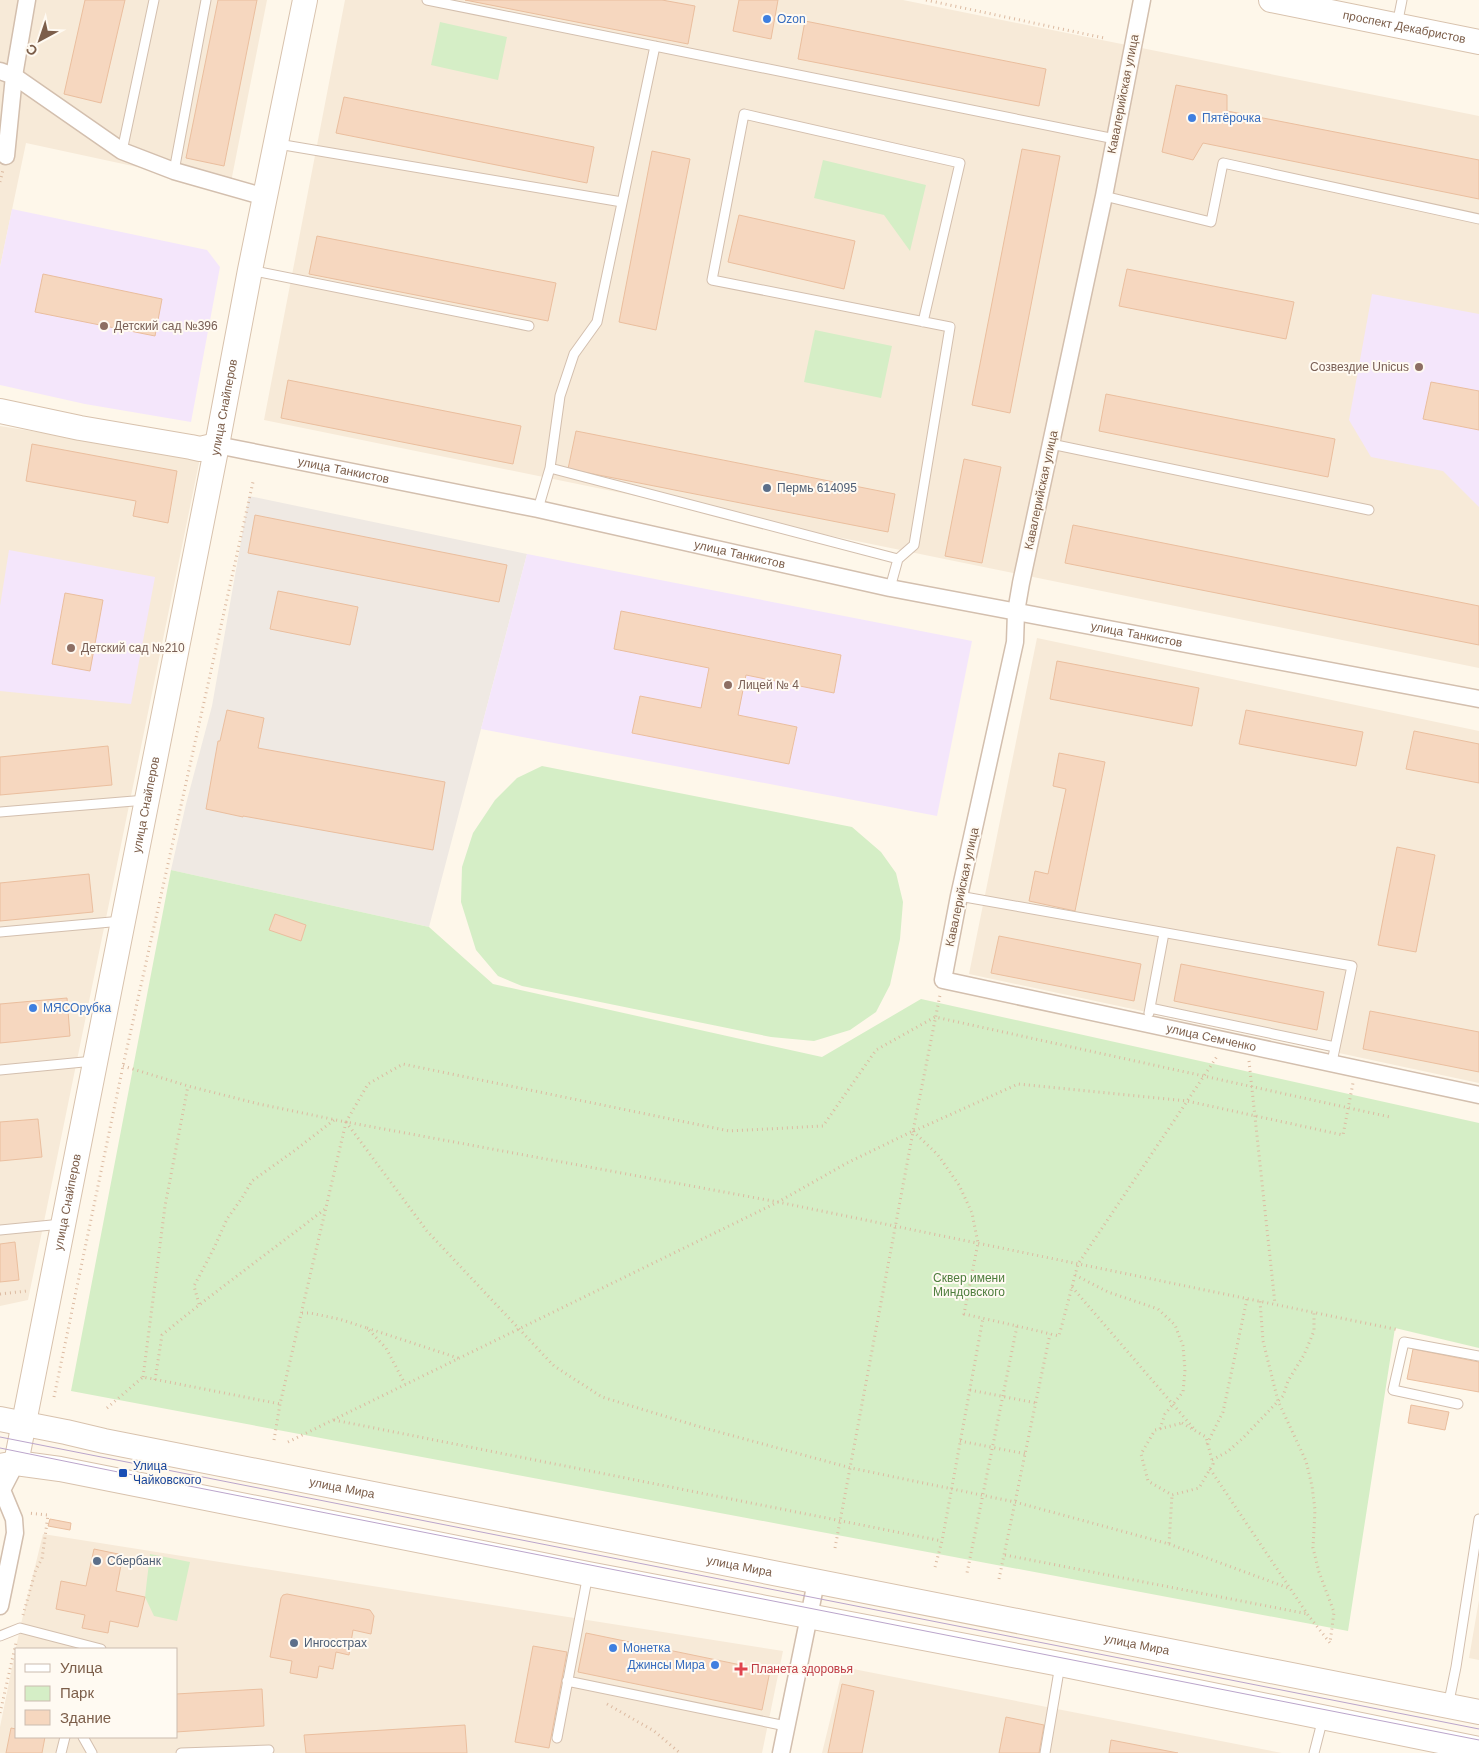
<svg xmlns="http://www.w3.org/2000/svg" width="1479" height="1753" font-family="Arial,sans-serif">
<rect width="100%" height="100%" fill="#fef7ea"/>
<path fill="#f7ead8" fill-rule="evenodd" d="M0,0H267L230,187L26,143L0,267Z
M345,0H903L1479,116V668L264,420Z
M0,426L200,458L28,1300L0,1306Z
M1037,638L1479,731V1083L969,974Z
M43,1534L783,1651L762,1753H0V1727L20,1628ZM16,1649H176V1737H16Z
M1479,1600V1660L1469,1658Z
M843,1667L1282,1753H822Z"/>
<path fill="#efe9e3" d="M249,496L527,554L429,927L171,870L186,804L212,706Z"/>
<path fill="#f4e6fb" d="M12,209L207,250L220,267L191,422L85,404L0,385V267Z
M1372,294L1479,314V507L1443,471L1371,457L1349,420Z
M9,550L155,577L131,704L0,691V606Z
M527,554L972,641L937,816L481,729Z"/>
<path fill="#d5eec6" d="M440,22L507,37L498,80L431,65Z
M823,160L926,185L910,251L884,215L814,198Z
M815,330L892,346L881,398L804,382Z
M542,766L852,827L881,852L896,873L903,902L900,939L890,985L876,1012L850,1030L814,1041L771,1037L522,986L498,976L476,950L461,902L462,867L473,833L495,800L517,778Z
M171,870L429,927L493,984L822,1057L921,999L1479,1123V1348L1395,1328L1348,1631L71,1391Z
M150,1554L190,1562L177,1621L154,1616L145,1597Z"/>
<path fill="#f6d7bf" stroke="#eabe9e" d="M85,0H125L101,103L64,94Z
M218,0H257L224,166L186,158Z
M465,0H662L695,6L688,44Z
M739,0H778L771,39L733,31Z
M805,21L1046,69L1039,106L798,59Z
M1176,85L1227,95V111L1479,160V199L1203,143L1193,160L1162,152Z
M344,97L594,147L587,183L336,133Z
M1022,149L1060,156L1010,413L972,405Z
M652,151L690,159L656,330L619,322Z
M739,215L855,241L844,289L728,262Z
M317,236L556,283L548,321L309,274Z
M1127,269L1294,302L1286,339L1119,306Z
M43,274L162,299L155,336L35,312Z
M288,380L521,426L513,464L281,418Z
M1431,382L1479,391V430L1423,419Z
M1106,394L1335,439L1328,477L1099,431Z
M576,431L895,494L888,532L568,469Z
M32,444L177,471L168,523L133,516L136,501L26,481Z
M964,459L1001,467L982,563L945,556Z
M255,515L507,565L499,602L248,553Z
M1073,525L1479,606V645L1065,563Z
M278,591L358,607L350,645L270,629Z
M65,593L103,600L90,671L52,664Z
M621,611L841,655L834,693L746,675L738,715L797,727L789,764L632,733L640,696L701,708L709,668L614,649Z
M1057,661L1199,688L1192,726L1050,699Z
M227,710L264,718L258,748L445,782L433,850L243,816V817L206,809L218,741H220Z
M1246,710L1363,732L1356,766L1239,744Z
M1414,731L1479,744V783L1406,769Z
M108,746L112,785L0,795V757Z
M1059,753L1105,762L1075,911L1029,901L1035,871L1048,874L1066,789L1053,786Z
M1397,847L1435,855L1416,952L1378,945Z
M89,874L93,912L0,921V883Z
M275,914L306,925L301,941L269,930Z
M999,936L1141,964L1134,1001L991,973Z
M1181,964L1324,992L1317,1030L1174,1001Z
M67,998L70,1036L0,1043V1004Z
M1370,1011L1479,1032V1072L1363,1049Z
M38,1119L42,1157L0,1161V1122Z
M15,1242L19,1280L0,1282V1244Z
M1413,1349L1479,1362V1392L1407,1379Z
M1411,1405L1449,1412L1445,1430L1408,1423Z
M50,1519L71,1523L70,1530L48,1526Z
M94,1549L123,1555L116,1591L145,1597L138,1627L110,1621L108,1633L82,1628L85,1615L56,1609L61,1581L86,1586Z
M287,1594L370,1610L374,1616L371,1634L353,1630L349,1655L336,1652L333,1669L319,1666L317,1678L290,1673L292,1661L270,1657L281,1598L283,1595Z
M586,1633L770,1671L762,1710L578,1672Z
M533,1646L567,1652L549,1748L515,1742Z
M842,1684L874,1691L862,1753H828Z
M262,1689L264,1726L176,1732V1694Z
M1006,1717L1044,1725L1039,1753H999Z
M465,1725L467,1753H306L304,1735Z
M11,1728L16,1729V1737H45L42,1753H6Z
M1111,1740L1178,1753H1109Z"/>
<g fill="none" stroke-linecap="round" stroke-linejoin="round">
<defs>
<path id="lane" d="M427,0L1115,139
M1397,25L1402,0
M278,144L622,202
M122,151L154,0
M174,171L206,0
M1104,196L1211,222L1223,163L1479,219
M250,270L529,326
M1051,444L1369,510
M550,468L560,396L574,354L597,322L655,46
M538,509L550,468L898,559L890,588
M898,559L914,545L950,327L712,280L744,114L960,163L923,322
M0,812L146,800
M959,896L1352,966L1332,1062
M0,932L122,921
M1150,1008L1335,1047
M1149,1013L1164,933
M0,1070L94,1061
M0,1230L62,1224
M1458,1404L1393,1390L1404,1342L1479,1356
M0,1636L20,1628L101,1649
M567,1681L786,1726
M1448,1706L1456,1667L1479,1519
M83,1737L92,1753
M557,1738L588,1574
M61,1753L65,1737
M181,1753L269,1750
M1045,1753L1060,1665
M1314,1753L1323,1718"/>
<g id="street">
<path id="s1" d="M1142,0L1104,196L1021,583L1016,612L1015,642L959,896L943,980L1479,1095"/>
<path d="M0,71L14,76L122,151L174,171L265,197"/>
<path d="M6,156L14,76L27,0"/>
<path id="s2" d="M217,445L538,509L890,588L1479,699"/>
<path d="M0,1606L15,1533L14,1519L2,1490L16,1463"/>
<path d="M781,1753L816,1582"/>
</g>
<g id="secondary">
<path id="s3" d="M1271,0L1479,42"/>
<path d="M0,411L80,428L191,447L200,449L217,445"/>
<path id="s4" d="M0,1419L66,1432L104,1441L1479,1712"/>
<path id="s5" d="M16,1463L217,445L250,270L305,0"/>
<path d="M0,1466L16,1463L60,1469L588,1574L1060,1664L1479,1749"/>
</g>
</defs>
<use href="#lane" stroke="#d3bfae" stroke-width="11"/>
<use href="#street" stroke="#d3bfae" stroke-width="19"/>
<use href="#secondary" stroke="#d8c2ad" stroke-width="26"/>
<path stroke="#dcbaa1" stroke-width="3" stroke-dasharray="1 4" stroke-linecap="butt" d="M926,0L1104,38
M0,182L3,170
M1249,1061L1275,1304
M123,1066L188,1086L259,1104L346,1122L427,1231L554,1366L602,1397L697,1426L851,1468L1015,1502L1169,1544L1172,1495
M346,1122L368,1084L403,1064L729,1131L823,1126L876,1050L935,1017L1390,1117
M913,1131L938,1155L959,1185L972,1213L978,1243L964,1314L1017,1326L967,1573
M914,1131L1018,1084L1187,1101L1343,1135L1353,1083
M1075,1275L1108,1292L1158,1309L1175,1325L1183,1346L1185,1370L1183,1392L1165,1414L1160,1429
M1072,1287L1195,1430
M0,1294L27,1291
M199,1304L194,1286L214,1248L227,1219L242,1198L252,1181L294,1151L334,1120
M302,1313H310L339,1319L367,1328L386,1348L405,1384
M1017,1326L1059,1336L1078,1264L1218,1055
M367,1328L458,1358
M143,1377L165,1206L188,1086
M155,1380L162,1335C215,1291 271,1251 325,1209
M970,1390L1036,1403
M54,1397L123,1066L253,482
M107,1408L143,1377L280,1404
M334,1420L942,1541
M1182,1423L1206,1437L1213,1464L1199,1488L1172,1495L1148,1481L1141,1454L1155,1430Z
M274,1440L280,1404L346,1122L778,1202L1399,1330
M960,1441L1026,1454
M288,1442L778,1202L847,1163L913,1131L940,995
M1207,1444L1223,1412L1247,1299
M1212,1460L1227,1452L1242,1439L1283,1396L1288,1381L1304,1355L1314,1331V1313
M1210,1469L1308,1615L1330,1643L1334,1612L1319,1572L1313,1548L1315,1510L1312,1486L1306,1461L1278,1401L1263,1341L1260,1301
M1169,1544L1291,1589
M835,1548L913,1132
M1005,1555L1308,1614
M935,1567L942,1541L983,1318
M999,1579L1050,1334
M23,1615L36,1569L42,1559L48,1515L28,1513
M607,1704L654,1731L680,1753
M0,1713L16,1643"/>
<use href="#lane" stroke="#fff" stroke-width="9"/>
<use href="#street" stroke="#fff" stroke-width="16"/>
<use href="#secondary" stroke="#fff" stroke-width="24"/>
<path stroke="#bba5cb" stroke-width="1" d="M0,1437L1479,1729
M0,1448L123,1473L1479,1740"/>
</g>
<g fill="#3f7fe0" stroke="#fffaf2" stroke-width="2">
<circle cx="767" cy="19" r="5"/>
<circle cx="1192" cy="118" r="5"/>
<circle cx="33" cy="1008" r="5"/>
<circle cx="613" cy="1648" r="5"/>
<circle cx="715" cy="1665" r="5"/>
</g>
<g fill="#8d6e63" stroke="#fffaf2" stroke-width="2">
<circle cx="104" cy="326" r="5"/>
<circle cx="1419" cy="367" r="5"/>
<circle cx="71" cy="648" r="5"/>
<circle cx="728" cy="685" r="5"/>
</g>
<g fill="#5c6f8a" stroke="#fffaf2" stroke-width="2">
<circle cx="767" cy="488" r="5"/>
<circle cx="97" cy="1561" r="5"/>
<circle cx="294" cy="1643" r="5"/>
</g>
<rect fill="#1a4fb4" stroke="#fffaf2" stroke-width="2" x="118" y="1468" width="10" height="10" rx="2.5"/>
<path fill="#e0444e" stroke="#fffaf2" stroke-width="2" d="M738.5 1661.5h5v5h5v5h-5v5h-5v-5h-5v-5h5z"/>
<g text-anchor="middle" stroke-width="4" stroke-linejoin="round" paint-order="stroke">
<g font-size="12" fill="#366cbe" stroke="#fffaf2" text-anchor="start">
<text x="777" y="23">Ozon</text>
<text x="1202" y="122">Пятёрочка</text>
<text x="43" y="1012">МЯСОрубка</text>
<text x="623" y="1652">Монетка</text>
<text x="705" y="1669" text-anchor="end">Джинсы Мира</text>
</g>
<g font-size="12" fill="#7c5e4a" stroke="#fffaf2">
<text dy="4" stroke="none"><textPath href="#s3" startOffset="136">проспект Декабристов</textPath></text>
<text transform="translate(1123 94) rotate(-79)" y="4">Кавалерийская улица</text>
<text dy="4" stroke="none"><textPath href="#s5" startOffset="1076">улица Снайперов</textPath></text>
<text dy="4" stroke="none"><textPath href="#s2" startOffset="129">улица Танкистов</textPath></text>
<text transform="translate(1041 490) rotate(-78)" y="4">Кавалерийская улица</text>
<text dy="4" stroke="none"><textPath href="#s2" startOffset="534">улица Танкистов</textPath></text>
<text dy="4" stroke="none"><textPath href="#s2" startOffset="939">улица Танкистов</textPath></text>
<text dy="4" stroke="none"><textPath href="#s5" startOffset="671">улица Снайперов</textPath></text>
<text transform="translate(962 887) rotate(-78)" y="4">Кавалерийская улица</text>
<text dy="4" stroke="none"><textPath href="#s1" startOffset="1275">улица Семченко</textPath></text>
<text dy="4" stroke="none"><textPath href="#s5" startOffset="266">улица Снайперов</textPath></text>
<text dy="4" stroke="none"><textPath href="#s4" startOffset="349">улица Мира</textPath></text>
<text dy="4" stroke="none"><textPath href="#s4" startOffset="754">улица Мира</textPath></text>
<text dy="4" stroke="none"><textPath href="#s4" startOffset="1159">улица Мира</textPath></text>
</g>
<g font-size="12" fill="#785e54" stroke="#fffaf2" text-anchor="start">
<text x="114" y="330">Детский сад №396</text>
<text x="1409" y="371" text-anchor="end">Созвездие Unicus</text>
<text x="81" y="652">Детский сад №210</text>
<text x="738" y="689">Лицей № 4</text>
</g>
<g font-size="12" fill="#4e5e75" stroke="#fffaf2" text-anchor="start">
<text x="777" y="492">Пермь 614095</text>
<text x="107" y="1565">Сбербанк</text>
<text x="304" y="1647">Ингосстрах</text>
</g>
<g font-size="12" fill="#4e7d3d" stroke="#fffaf2">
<text x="969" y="1282">Сквер имени<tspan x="969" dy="14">Миндовского</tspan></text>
</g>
<g font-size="12" fill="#164399" stroke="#fffaf2" text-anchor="start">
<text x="133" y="1470">Улица<tspan x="133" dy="14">Чайковского</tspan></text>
</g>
<g font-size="12" fill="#be3a42" stroke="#fffaf2" text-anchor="start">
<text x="751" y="1673">Планета здоровья</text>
</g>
</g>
<rect x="15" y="1648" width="162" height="90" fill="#fffaf2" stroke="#cbbcaf"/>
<rect x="25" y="1664" width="25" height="8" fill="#ffffff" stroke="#cbbcaf"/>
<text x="60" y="1673" font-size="15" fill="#7c5e4a">Улица</text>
<rect x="25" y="1686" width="25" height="15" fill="#d5eec6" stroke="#cbbcaf"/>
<text x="60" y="1698" font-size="15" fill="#7c5e4a">Парк</text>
<rect x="25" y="1710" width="25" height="15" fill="#f6d7bf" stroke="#cbbcaf"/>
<text x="60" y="1723" font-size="15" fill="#7c5e4a">Здание</text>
<g transform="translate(40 40) rotate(220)" stroke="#fffaf2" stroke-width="4" paint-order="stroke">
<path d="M0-4L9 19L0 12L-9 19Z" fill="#7c5e4a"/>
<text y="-8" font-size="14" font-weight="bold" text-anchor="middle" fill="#7c5e4a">С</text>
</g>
</svg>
